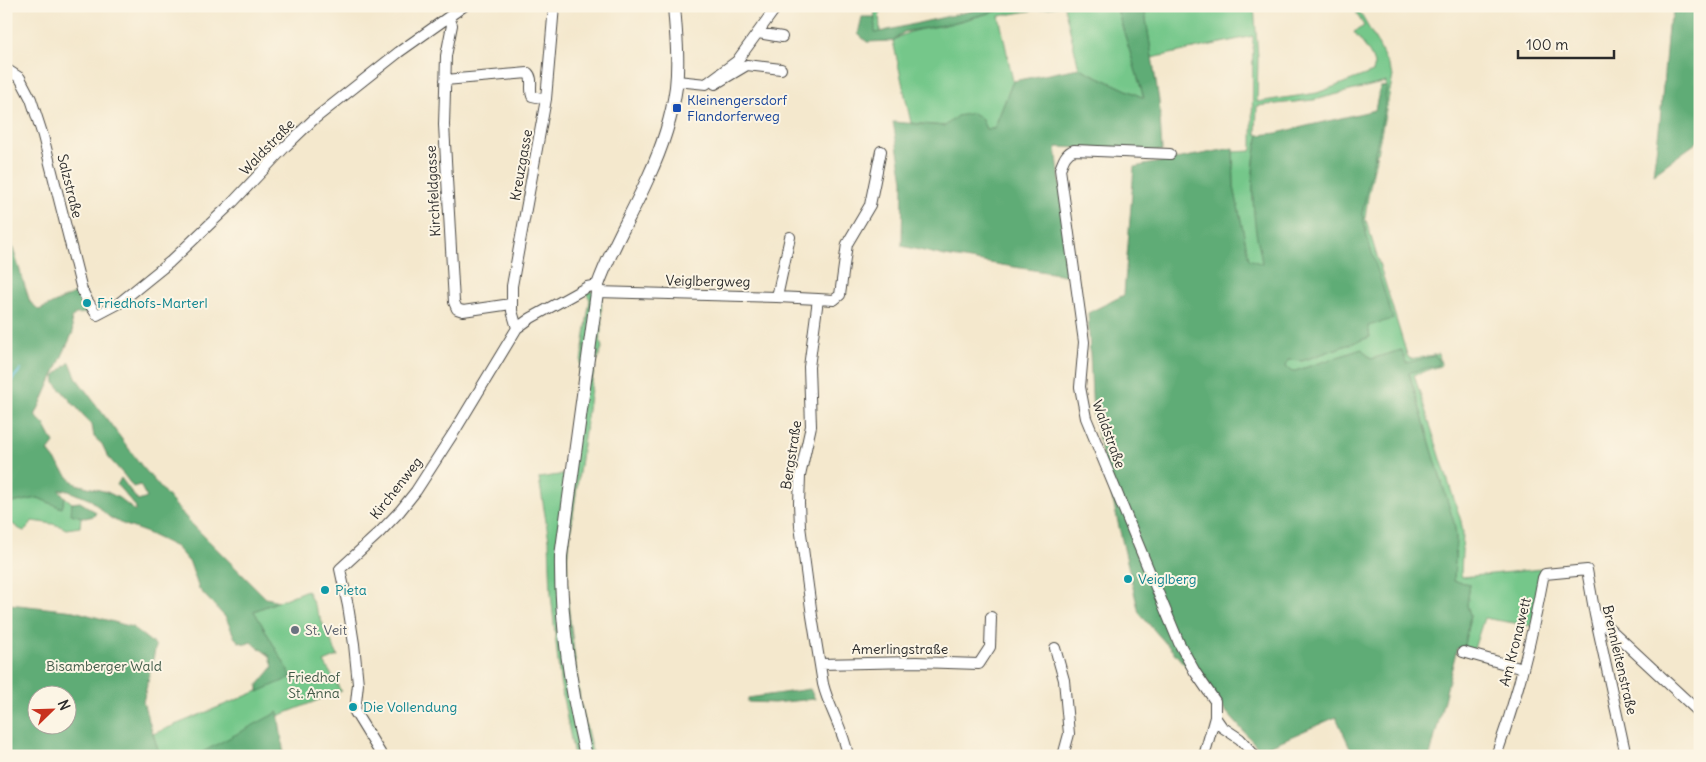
<svg xmlns="http://www.w3.org/2000/svg" width="1706" height="762" font-family="Delius,sans-serif">
<rect width="100%" height="100%" fill="#fcf5e5"/>
<filter id="ink" filterUnits="userSpaceOnUse"><feTurbulence type="fractalNoise" baseFrequency=".02" numOctaves="2"/><feDisplacementMap in="SourceGraphic" scale="10" xChannelSelector="R" yChannelSelector="G"/><feConvolveMatrix kernelMatrix="1 2 1 2 8 2 1 2 1" color-interpolation-filters="sRGB"/></filter>
<filter id="wash" filterUnits="userSpaceOnUse"><feTurbulence type="fractalNoise" baseFrequency=".0096" numOctaves="4" result="noise"/><feDisplacementMap in="SourceGraphic" scale="20" xChannelSelector="R" yChannelSelector="G"/><feGaussianBlur stdDeviation="1.12" result="paint"/><feColorMatrix in="noise" values="0 0 0 0 0 0 0 0 0 0 0 0 0 0 0 0 0 1.4 0 .05"/><feComposite in="paint" operator="in"/></filter>
<g filter="url(#wash)">
<rect width="100%" height="100%" fill="#f4e8cd"/>
<path fill="#74c78a" stroke="#50795a" d="M875,6H879L880,32L874,33Z
M1022,6H1059L999,16L1013,81L994,129H986L981,118L957,116L946,126L911,123L893,41C910,28 929,29 949,24C973,18 997,10 1022,6Z
M1064,6H1116L1144,98L1079,68Z
M1144,6H1254L1258,57L1257,102L1317,93L1373,72C1379,59 1360,42 1354,32L1364,26L1352,6H1356L1377,42L1393,76L1368,197L1365,217L1407,355L1410,359L1439,354L1441,364L1440,366L1414,375L1461,521L1463,533L1461,574L1462,577L1472,576L1541,569L1532,626L1484,618L1473,652L1463,650L1470,616L1467,605L1470,584L1454,582L1456,536L1454,523L1409,372L1437,365L1405,363L1401,350L1371,359L1362,349L1292,372L1286,367L1287,360L1302,361L1370,337L1368,326L1367,237L1362,214L1384,110L1386,82L1314,100L1257,106L1256,134L1259,135C1247,177 1254,223 1263,265L1249,260L1234,187L1233,152L1251,151L1252,149L1253,36L1152,58Z
M604,291L601,299L602,324L600,338L602,348L594,368L567,557L568,604L580,700L593,756H574L560,681L551,594L549,540L539,478L565,474L590,299L585,292Z
M65,497L72,503V514L81,517L80,527L66,529C56,523 44,523 32,521L28,528L24,531C17,529 14,523 6,522V504L38,498L62,508Z
M307,590L338,656L324,662L341,691L278,716L200,756L199,754L195,756H160L153,734L292,677L254,611Z"/>
<path fill="#5fac76" stroke="#456c50" fill-rule="evenodd" d="M993,6H1022L1004,9L948,24L904,32L893,41L867,42L858,34L862,17H875V33Z
M1116,6H1144L1159,101L1162,151L1056,147L1071,276L945,256L902,246L903,180L893,122L945,126L957,116L973,113L981,118L986,129H994L1013,81L1079,68L1144,98Z
M1673,6H1700V140L1653,174L1660,122L1668,26L1673,15Z
M1387,86L1384,110L1362,214L1367,237L1393,319L1368,326L1370,337L1302,361L1288,360L1286,367L1292,372L1362,349L1371,359L1402,350L1406,363L1434,356L1438,358L1439,362L1438,365L1409,373L1454,523L1456,536L1454,581L1470,584L1467,605L1470,616L1463,650L1457,648L1430,756H1354L1336,717L1260,750L1139,613L1093,415L1088,313L1124,295L1134,167L1233,148L1234,187L1249,259L1262,264C1261,251 1256,238 1255,225C1252,196 1251,164 1259,135L1277,133L1375,110L1380,87Z
M6,227L30,302L39,310L78,292L90,313L75,314L71,319L73,332L35,416L44,424L54,443L48,451L69,478L76,484L107,492L119,498L135,511L136,507L117,485L121,478L138,501L147,498L140,485L133,487L124,475L108,457L102,444L94,437L92,425L55,383L54,376L70,362L77,379L141,465L189,521L266,598L279,601L254,611L292,677L258,692V685L273,667L270,656L251,642L246,644L239,642L235,638L226,618L199,589L190,563L176,547L145,532L120,523L109,517L91,500L66,490H59L65,497L62,508L38,498L6,504Z
M80,502L96,512L94,516L85,518L71,514L72,503Z
M6,600L9,604L74,611L132,627L156,646L143,702L160,756H6ZM38,694H68V724H38Z
M810,689L815,699L774,703L748,702V698Z
M278,712L284,756H195Z"/>
<g fill="none" stroke-linecap="round" stroke-linejoin="round">
<path stroke="#65c1e3" stroke-width="2" d="M6,387L21,369"/>
</g>
</g>
<g filter="url(#ink)">
<g fill="none" stroke-linecap="round" stroke-linejoin="round">
<defs>
<path id="minor" d="M449,17L452,25L446,56L444,125L454,302L457,309L463,311L511,304
M758,33L782,37
M6,69L20,78L31,99L43,136L82,290L87,300L97,315L118,304L170,262L233,202L285,147L313,120L399,52L464,6
M445,80L528,73C534,79 529,89 532,96L546,99
M677,81L706,84L737,61L777,6
M715,84L747,65L781,69
M1170,154L1074,150C1065,153 1063,162 1060,169L1084,342L1080,387L1086,418L1179,643L1195,672L1215,701V717L1204,756
M597,292L777,297L818,299
M777,297L790,237
M517,328L512,311V286L546,99L554,6
M1596,616L1700,713
M1055,648L1064,680L1069,734L1063,756
M1463,652L1523,669
M820,664L916,662L979,664L990,647L991,617
M1215,717L1222,727L1240,739L1255,756
M382,756L355,712L358,684L354,644L348,606L340,569L379,533L400,511L416,491L456,429L517,328L531,318L587,287L598,285
M848,756C844,730 829,709 823,684L812,616L800,526L799,503L800,476L811,426L809,367L818,299L834,300L840,295L847,244L870,205L881,151
M1496,756C1517,698 1532,639 1543,578L1545,574L1587,570L1595,615L1626,756"/>
<path id="major" d="M586,756C571,690 560,624 561,556L598,285C611,248 632,214 648,178C661,150 672,117 676,87C679,60 676,33 674,6"/>
</defs>
<use href="#minor" stroke="#494743" stroke-width="12"/>
<use href="#major" stroke="#494743" stroke-width="14"/>
<use href="#minor" stroke="#fff" stroke-width="10"/>
<use href="#major" stroke="#fff" stroke-width="12"/>
</g>
</g>
<rect fill="#1a4fb4" stroke="#fcf5e5" stroke-width="2" x="672" y="103" width="10" height="10" rx="2.5"/>
<g fill="#0f9aa8" stroke="#fcf5e5" stroke-width="2">
<circle cx="87" cy="303" r="5"/>
<circle cx="1128" cy="579" r="5"/>
<circle cx="325" cy="590" r="5"/>
<circle cx="353" cy="707" r="5"/>
</g>
<circle fill="#6b7280" stroke="#fcf5e5" stroke-width="2" cx="295" cy="630" r="5"/>
<g text-anchor="middle" stroke-width="4" stroke-linejoin="round" paint-order="stroke">
<g font-size="14" fill="#164399" stroke="#fcf5e5" text-anchor="start">
<text x="687" y="105">Kleinengersdorf<tspan x="687" dy="16">Flandorferweg</tspan></text>
</g>
<g font-size="14" fill="#2b2b2b" stroke="#fcf5e5">
<text transform="translate(267 147) rotate(-46)" y="5">Waldstraße</text>
<text transform="translate(521 165) rotate(-80)" y="5">Kreuzgasse</text>
<text transform="translate(70 186) rotate(76)" y="5">Salzstraße</text>
<text transform="translate(433 191) rotate(-93)" y="5">Kirchfeldgasse</text>
<text transform="translate(708 281) rotate(1)" y="5">Veiglbergweg</text>
<text transform="translate(1109 434) rotate(70)" y="5">Waldstraße</text>
<text transform="translate(791 455) rotate(-81)" y="5">Bergstraße</text>
<text transform="translate(396 488) rotate(-52)" y="5">Kirchenweg</text>
<text transform="translate(1515 642) rotate(-76)" y="5">Am Kronawett</text>
<text x="900" y="654">Amerlingstraße</text>
<text transform="translate(1620 660) rotate(77)" y="5">Brennleitenstraße</text>
</g>
<g font-size="14" fill="#0d838f" stroke="#fcf5e5" text-anchor="start">
<text x="97" y="308">Friedhofs-Marterl</text>
<text x="1138" y="584">Veiglberg</text>
<text x="335" y="595">Pieta</text>
<text x="363" y="712">Die Vollendung</text>
</g>
<g font-size="14" fill="#5b616d" stroke="#fcf5e5" text-anchor="start">
<text x="305" y="635">St. Veit</text>
</g>
<g font-size="14" fill="#415a48" stroke="#fcf5e5">
<text x="104" y="671">Bisamberger Wald</text>
<text x="314" y="682">Friedhof<tspan x="314" dy="16">St. Anna</tspan></text>
</g>
</g>
<rect width="1706" height="762" fill="none" stroke="#fcf5e5" stroke-width="25"/>
<g transform="translate(52 710) rotate(67)"><circle r="24" fill="#fcf5e5" stroke="#a8a49b"/>
<path d="M0-4L9 19L0 12L-9 19Z" fill="#c8321e"/>
<text y="-8" font-size="14" font-weight="bold" text-anchor="middle" fill="#2b2b2b">N</text>
</g>
<path d="M1518 50v8h96v-8" fill="none" stroke="#2b2b2b" stroke-width="2.5"/>
<text x="1526" y="50" font-size="15" fill="#2b2b2b" stroke="#fcf5e5" stroke-width="4" paint-order="stroke">100 m</text>
</svg>
